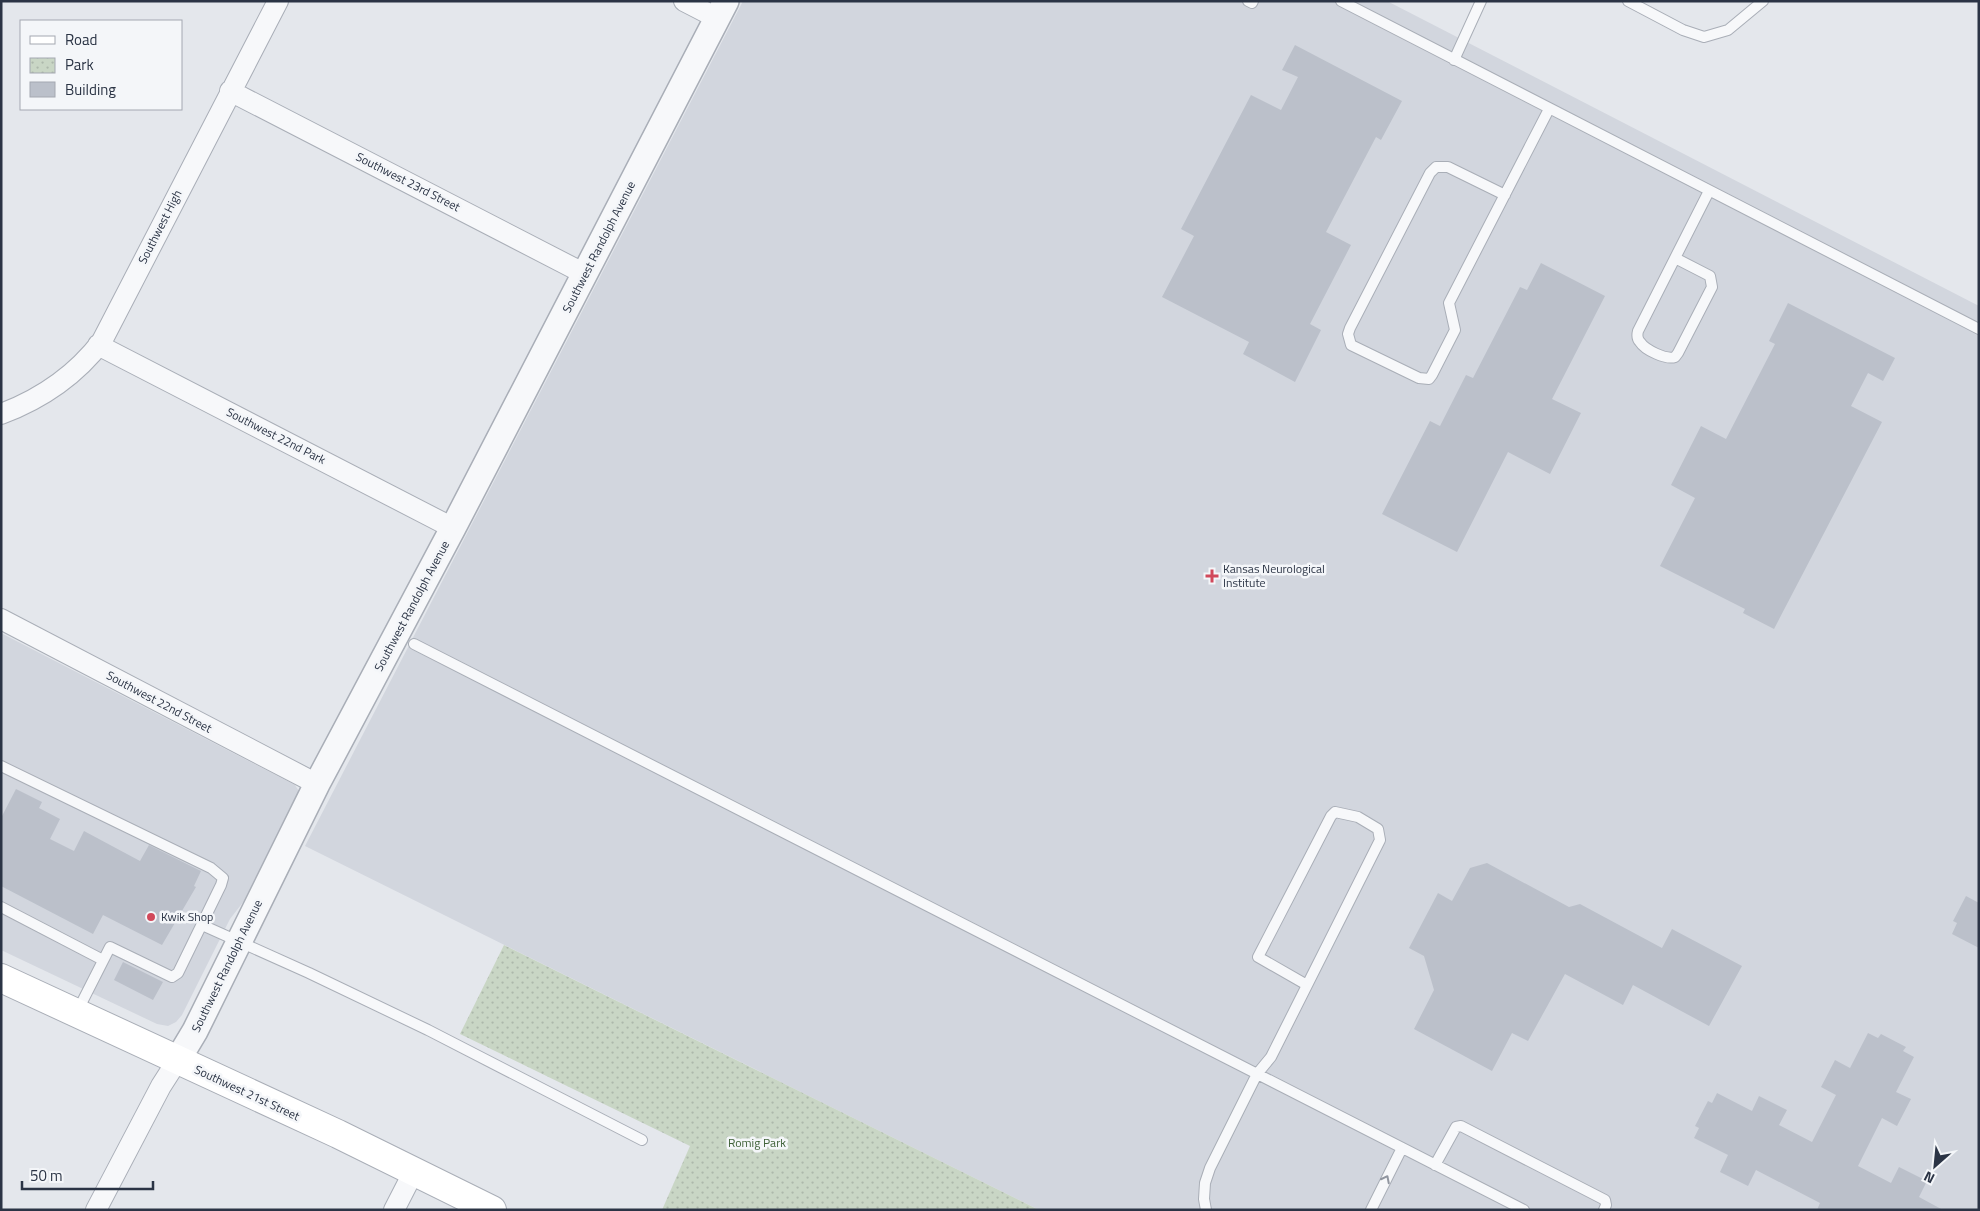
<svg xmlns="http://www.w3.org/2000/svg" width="1980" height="1211" font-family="'Titillium Web',sans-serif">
<defs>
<pattern id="park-dots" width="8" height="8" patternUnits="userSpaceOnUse" patternTransform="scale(1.25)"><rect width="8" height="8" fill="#c9d6c5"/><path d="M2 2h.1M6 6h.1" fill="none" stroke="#adb8ab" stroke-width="1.8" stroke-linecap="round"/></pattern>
</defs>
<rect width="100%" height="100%" fill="#e4e7ec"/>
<path fill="#d2d6de" d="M743,1H1387L1979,306V1210H1039L305,846Z
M1,633L295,785L300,793L254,888L230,919L182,1015L176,1022L168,1026L157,1024L1,950Z"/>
<path fill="url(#park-dots)" d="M504,945L1039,1210H662L690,1146L460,1034Z"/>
<path fill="#bbc0ca" d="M1295,45L1402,101L1381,140L1376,137L1326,232L1351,245L1310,324L1321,330L1295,382L1243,354L1249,342L1162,297L1194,236L1181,229L1251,95L1281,110L1298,77L1282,70Z
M1541,263L1605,296L1552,399L1581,413L1550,474L1508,452L1457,552L1382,514L1430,421L1440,426L1466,375L1473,378L1520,287L1527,290Z
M1788,303L1895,358L1883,381L1868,373L1851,406L1882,422L1774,629L1743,613L1745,609L1660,566L1695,498L1671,485L1701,426L1726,439L1775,344L1769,341Z
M16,789L42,802L39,808L60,819L50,839L74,851L84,831L140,861L149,845L201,871L194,886L196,887L162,945L103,915L93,934L1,886V818Z
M1487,863L1569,907L1580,904L1662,948L1672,929L1742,966L1709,1026L1633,985L1623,1005L1565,974L1528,1041L1512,1033L1492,1071L1414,1029L1434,990L1424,956L1409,948L1438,893L1452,901L1470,868Z
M1966,896L1979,903V948L1952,934L1957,923L1953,921Z
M123,962L163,982L153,1000L114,980Z
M1868,1033L1878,1038L1881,1034L1906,1047L1903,1051L1914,1057L1896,1092L1911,1099L1897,1126L1882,1118L1858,1166L1891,1183L1899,1167L1927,1181L1919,1197L1943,1210H1817L1820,1203L1756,1170L1748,1186L1720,1172L1728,1155L1694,1138L1699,1128L1695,1126L1708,1101L1712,1103L1717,1093L1752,1111L1759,1096L1787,1110L1779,1125L1812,1142L1836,1095L1821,1087L1835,1060L1850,1068Z"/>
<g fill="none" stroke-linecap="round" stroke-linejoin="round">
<defs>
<path id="service" d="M1248,1L1252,3L1253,1
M1341,1L1979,329
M1628,1L1683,30L1704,37L1728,30L1763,1
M1454,60L1481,1
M1505,195L1448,167H1436L1430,173L1350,328L1348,334L1351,345L1419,378L1429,379L1432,375L1455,330L1449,303L1549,109
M1675,258L1710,276L1712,287L1678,353L1675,357C1666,360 1645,350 1640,342C1637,339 1637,335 1638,331L1709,191
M414,644L1524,1210
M1,766L211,868L223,878L221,885L178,973L172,977L110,947L77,1012
M1,907L103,960
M202,925L309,973L428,1030L642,1140
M1435,1165L1456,1127L1461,1126L1605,1200L1606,1205L1604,1210
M1206,1210L1204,1199L1205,1183L1210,1168L1257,1074L1271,1057L1380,840L1378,829L1358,817L1335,812L1331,816L1258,957L1307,985
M1371,1210L1402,1148"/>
<path id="minor" d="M684,1L717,18
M230,91L585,274
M98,345L453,528
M1,414C41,399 76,375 102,341L278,1
M1,619L317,784
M96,1210L161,1086L177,1061
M394,1210L414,1171"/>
<path id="tertiary" d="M177,1061L195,1031L317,784L453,528L726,1"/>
<path id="secondary" d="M1,978L338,1134L492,1210"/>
</defs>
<use href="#service" stroke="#a9aeb7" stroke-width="12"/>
<use href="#minor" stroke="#a9aeb7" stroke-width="22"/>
<use href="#tertiary" stroke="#a9aeb7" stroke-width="28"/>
<use href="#secondary" stroke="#a9aeb7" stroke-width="30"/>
<use href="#service" stroke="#f7f8fa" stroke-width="10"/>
<use href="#minor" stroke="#f7f8fa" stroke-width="20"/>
<use href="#tertiary" stroke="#f7f8fa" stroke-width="25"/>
<use href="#secondary" stroke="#fff" stroke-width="28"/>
</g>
<defs><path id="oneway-chevron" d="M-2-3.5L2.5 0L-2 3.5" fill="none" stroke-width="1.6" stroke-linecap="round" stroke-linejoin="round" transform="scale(1.25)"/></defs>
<use stroke="#9196a0" href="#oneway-chevron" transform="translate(1386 1179) rotate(-63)"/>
<g fill="#d1495b" stroke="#f4f6f9" stroke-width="2">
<path d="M1209.5 568.5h5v5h5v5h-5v5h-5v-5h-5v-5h5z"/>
<circle cx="151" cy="917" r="5"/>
</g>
<g text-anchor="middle" stroke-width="5" stroke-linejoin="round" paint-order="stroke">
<g font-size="12" fill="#2b3445" stroke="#f4f6f9">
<text transform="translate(408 182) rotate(27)" y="4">Southwest 23rd Street</text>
<text transform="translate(160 227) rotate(-63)" y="4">Southwest High</text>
<text transform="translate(599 247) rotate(-63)" y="4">Southwest Randolph Avenue</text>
<text transform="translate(276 436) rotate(27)" y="4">Southwest 22nd Park</text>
<text transform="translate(412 606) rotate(-62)" y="4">Southwest Randolph Avenue</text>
<text transform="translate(159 702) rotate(28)" y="4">Southwest 22nd Street</text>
<text transform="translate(227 966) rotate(-64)" y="4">Southwest Randolph Avenue</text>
<text transform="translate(247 1093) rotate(25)" y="4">Southwest 21st Street</text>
</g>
<g font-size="12" fill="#2b3445" stroke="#f4f6f9" text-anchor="start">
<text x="1223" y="573">Kansas Neurological<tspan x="1223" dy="14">Institute</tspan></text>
<text x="161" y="921">Kwik Shop</text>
</g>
<g font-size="12" fill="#3f6138" stroke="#f4f6f9">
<text x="757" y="1147">Romig Park</text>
</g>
</g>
<rect width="1980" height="1211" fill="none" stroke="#2b3445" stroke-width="5"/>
<rect x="20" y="20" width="162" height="90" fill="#f4f6f9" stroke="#a4a8b1"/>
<rect x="30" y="36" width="25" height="8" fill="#ffffff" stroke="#a4a8b1"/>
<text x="65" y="45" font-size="15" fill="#2b3445">Road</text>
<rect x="30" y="58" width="25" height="15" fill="url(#park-dots)" stroke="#a4a8b1"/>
<text x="65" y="70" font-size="15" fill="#2b3445">Park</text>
<rect x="30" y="82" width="25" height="15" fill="#bbc0ca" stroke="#a4a8b1"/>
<text x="65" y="95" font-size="15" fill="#2b3445">Building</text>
<g transform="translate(1935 1166) rotate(207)" stroke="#f4f6f9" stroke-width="4" paint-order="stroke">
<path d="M0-4L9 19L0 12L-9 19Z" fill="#2b3445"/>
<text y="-8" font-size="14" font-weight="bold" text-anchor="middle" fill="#2b3445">N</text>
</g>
<path d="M22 1181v8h131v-8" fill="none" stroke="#2b3445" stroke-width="2.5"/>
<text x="30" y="1181" font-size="15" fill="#2b3445" stroke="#f4f6f9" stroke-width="4" paint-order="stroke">50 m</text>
</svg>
